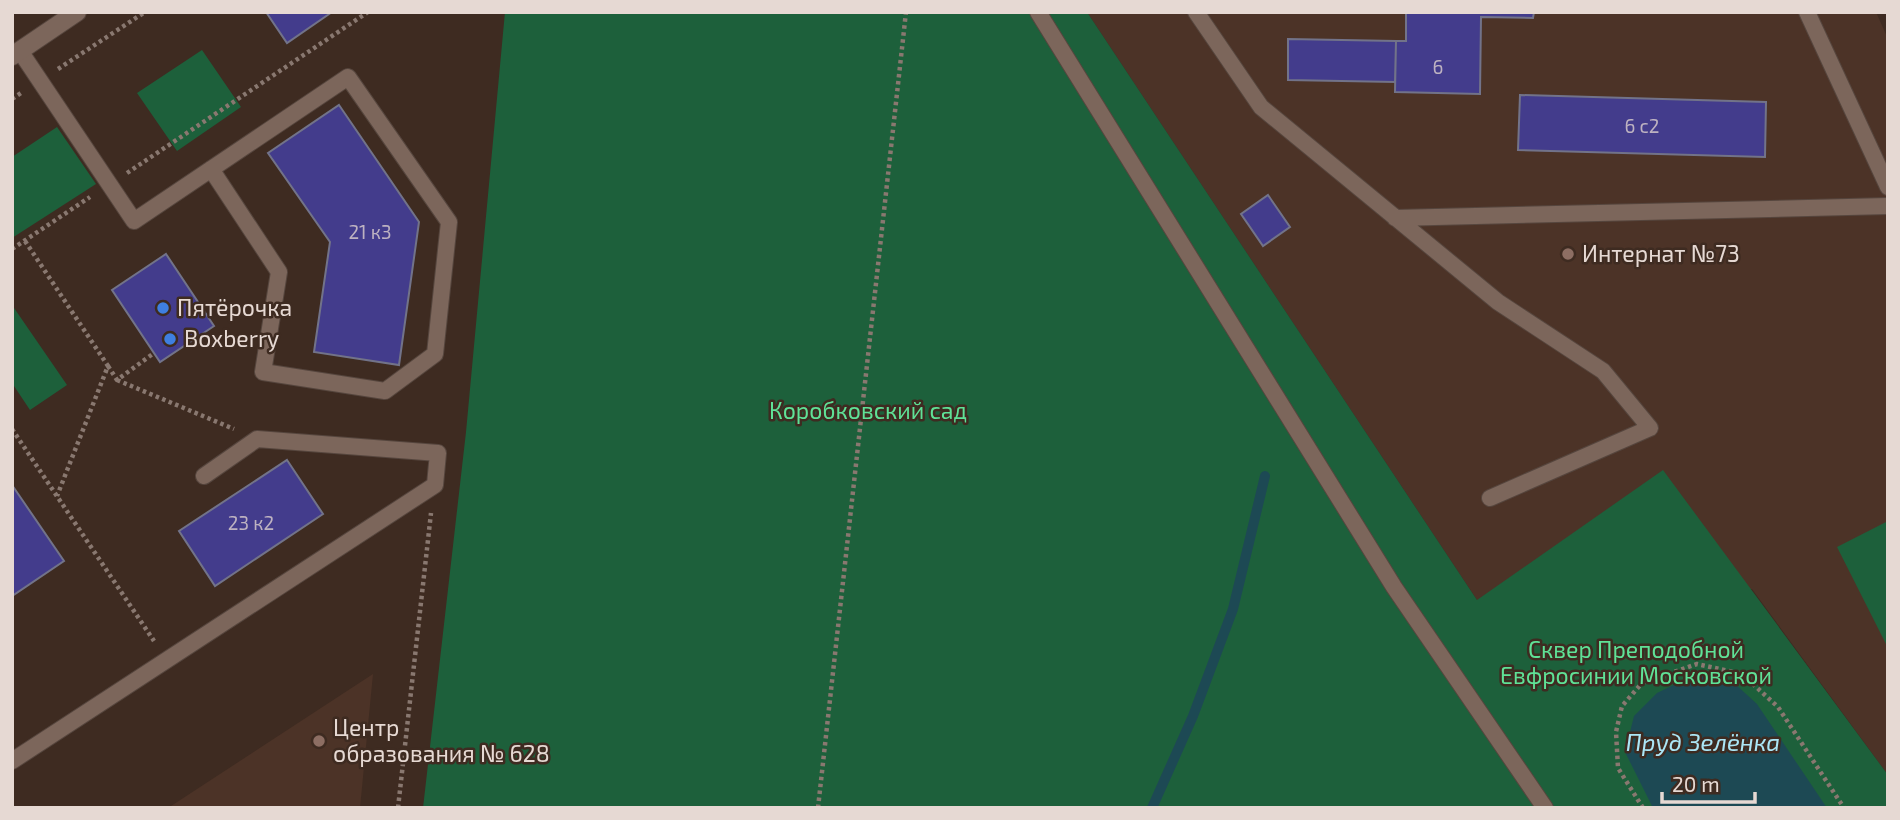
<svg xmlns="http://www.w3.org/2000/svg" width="1900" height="820" font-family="'Exo 2',sans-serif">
<rect width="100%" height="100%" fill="#3e2b21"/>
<path fill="#4c3327" d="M1087,12H1876L1888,39V775L1752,589L1477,600Z
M373,674L360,808H168Z"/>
<path fill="#1d603b" d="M505,12H1087L1477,600L1663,470L1888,775V808H423L466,432Z
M202,50L241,107L177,151L137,93Z
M57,127L96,184L12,238V157Z
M12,305L67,385L30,410L12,383Z
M1888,521V648L1837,547Z"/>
<path fill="#1d4954" d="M1704,676L1734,683L1757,704L1827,808H1653L1625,752L1634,716L1657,693L1680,682Z"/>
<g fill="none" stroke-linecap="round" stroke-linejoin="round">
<path stroke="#1d4954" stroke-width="10" d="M1152,808L1193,716L1233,609L1265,476"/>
</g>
<path fill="#433c8c" stroke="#727389" stroke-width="2" d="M266,12H332L287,43Z
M1406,12H1534L1533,18L1481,17L1480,94L1395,92L1396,41H1406Z
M1288,39L1396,41L1395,82L1288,80Z
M1520,95L1766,102L1765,157L1518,150Z
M339,105L419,222L399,365L314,352L330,242L268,153Z
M1268,195L1290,227L1263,246L1241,214Z
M166,254L214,326L160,362L112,290Z
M287,460L323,514L215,586L179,531Z
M12,485L64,561L12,596Z"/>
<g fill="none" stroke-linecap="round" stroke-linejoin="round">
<defs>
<path id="service" d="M1038,12L1394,587L1545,808
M1196,12L1261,107L1498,302L1603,371L1650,428L1490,498
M1807,12L1888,187
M20,51L134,221L348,77L449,222L435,354L385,391L263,372L279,272L211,169
M1395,218L1888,206
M12,761L435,485L438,453L257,439L204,476"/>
<path id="tertiary" d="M12,56L77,12"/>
</defs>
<use href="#service" stroke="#56463e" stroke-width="18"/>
<use href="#tertiary" stroke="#56463e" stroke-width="20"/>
<path stroke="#897870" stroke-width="4.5" stroke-dasharray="3.5 3.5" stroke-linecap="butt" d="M58,69L145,12
M12,99L21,93
M127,173L368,12
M25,241L108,366L57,496
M12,249L90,197
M108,366L117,380L154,353
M117,380L234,429
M12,429L154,641
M398,808L431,513
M818,808L906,12
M1643,808L1618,768L1616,732L1622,706L1642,683L1697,664L1742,674L1778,707L1844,808"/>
<use href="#service" stroke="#7c665b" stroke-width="16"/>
<use href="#tertiary" stroke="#7c665b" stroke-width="18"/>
</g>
<g fill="#8d6e63" stroke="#3e2b21" stroke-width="2.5">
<circle cx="1568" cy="254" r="7"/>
<circle cx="319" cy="741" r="7"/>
</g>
<g fill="#3f7fe0" stroke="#3e2b21" stroke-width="2.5">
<circle cx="163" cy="308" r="7"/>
<circle cx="170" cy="339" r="7"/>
</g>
<g text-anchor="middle" stroke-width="5" stroke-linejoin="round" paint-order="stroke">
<g font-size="19" fill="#bdb2c1">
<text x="1438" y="74">6</text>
<text x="1642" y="133">6 с2</text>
<text x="370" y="239">21 к3</text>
<text x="251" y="530">23 к2</text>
</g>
<g font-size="23" fill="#e6d9d3" stroke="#3e2b21" text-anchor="start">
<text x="1582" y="262">Интернат №73</text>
<text x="177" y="316">Пятёрочка</text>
<text x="184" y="347">Boxberry</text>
<text x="333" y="736">Центр<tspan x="333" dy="26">образования № 628</tspan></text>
</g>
<g font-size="23" fill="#5fe297" stroke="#3e2b21">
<text x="868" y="419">Коробковский сад</text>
<text x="1636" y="658">Сквер Преподобной<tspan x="1636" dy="26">Евфросинии Московской</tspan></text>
</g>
<g font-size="24" font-style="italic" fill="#abe6f6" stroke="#3e2b21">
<text x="1703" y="751">Пруд Зелёнка</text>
</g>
</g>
<rect width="1900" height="820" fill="none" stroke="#e6d9d3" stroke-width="28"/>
<path d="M1662 792v10h93v-10" fill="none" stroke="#e6d9d3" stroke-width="3.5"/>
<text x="1672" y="792" font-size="21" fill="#e6d9d3" stroke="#3e2b21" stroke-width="5" paint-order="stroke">20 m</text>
</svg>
